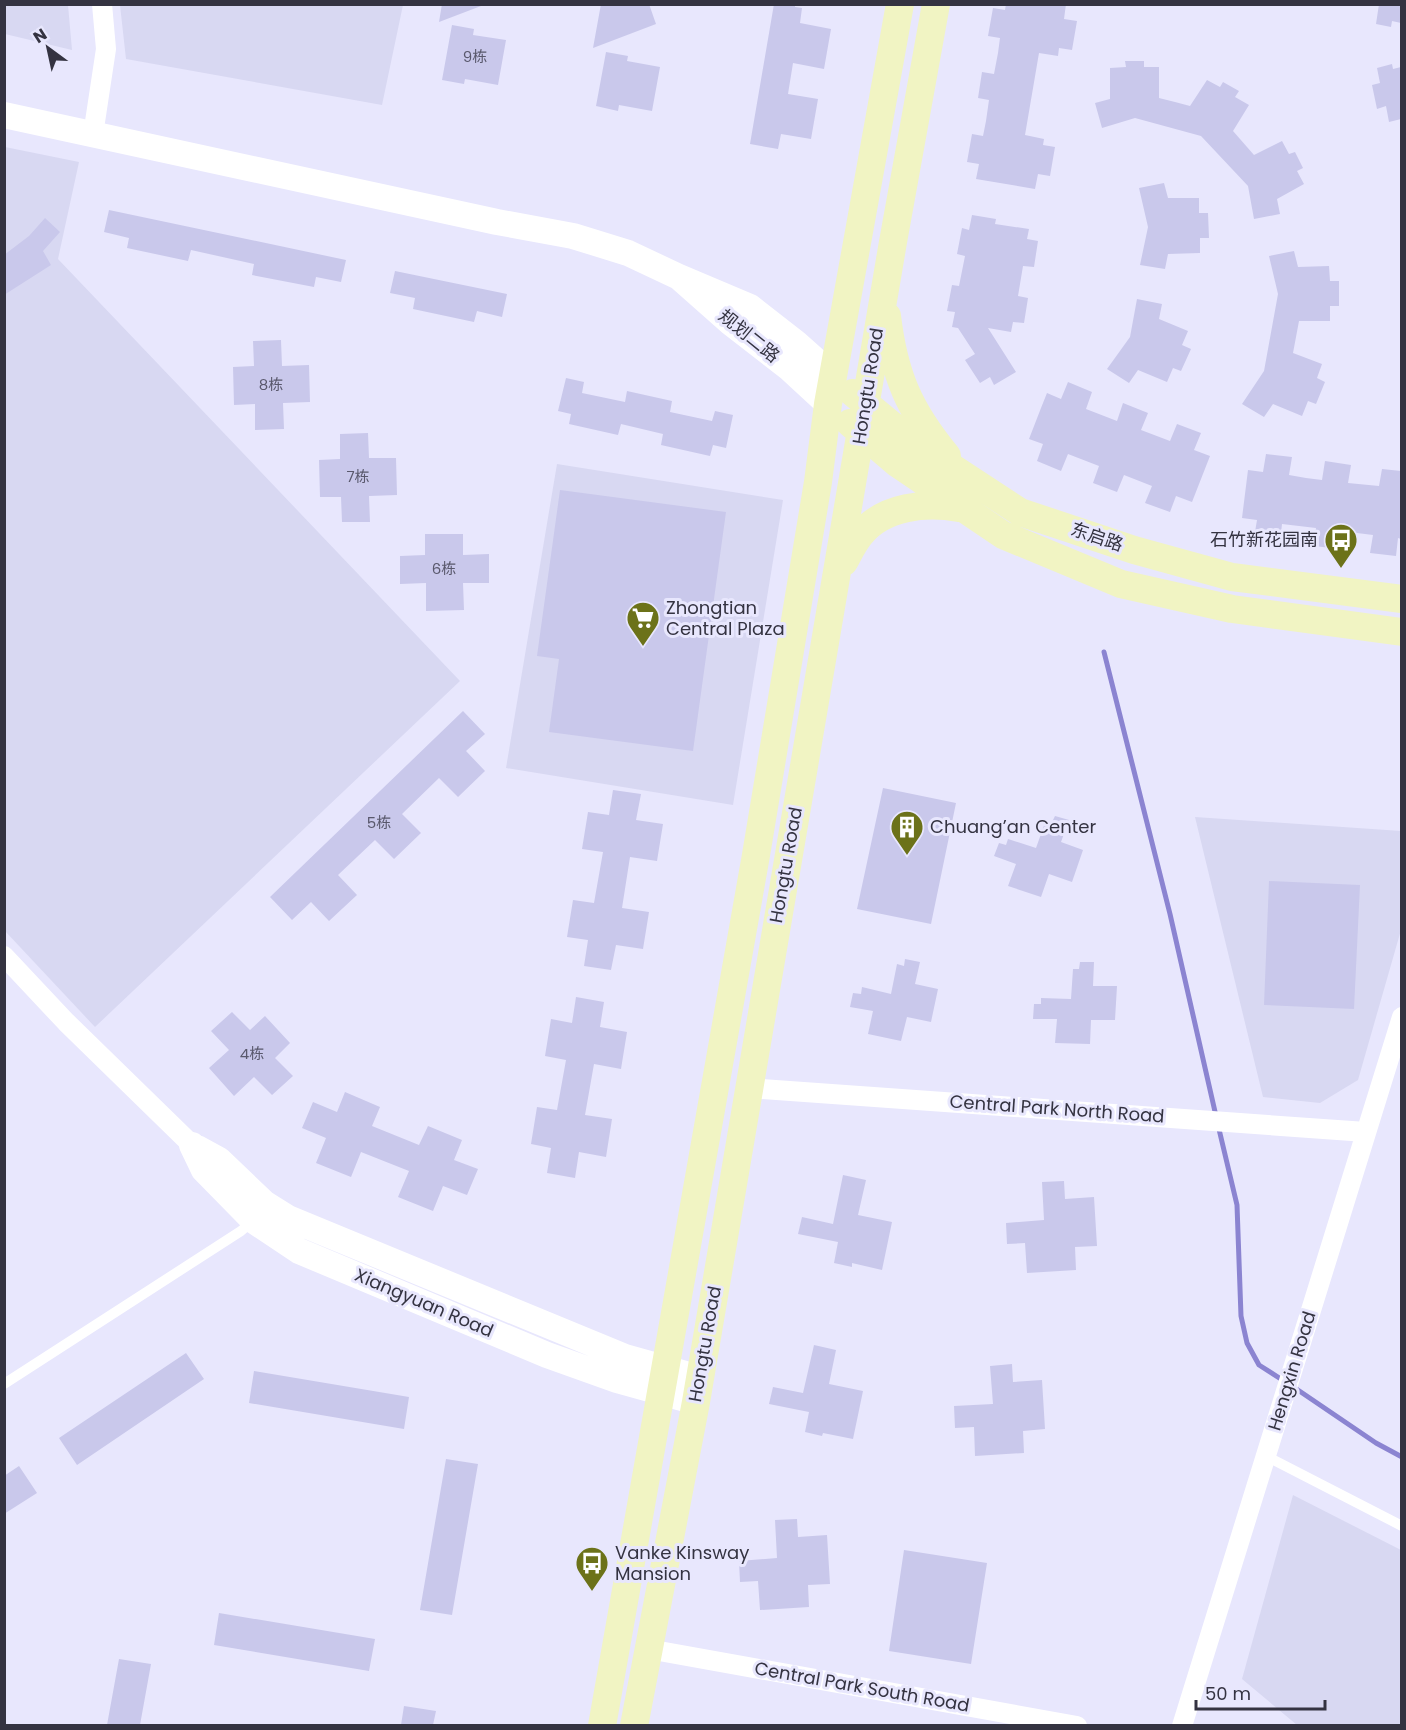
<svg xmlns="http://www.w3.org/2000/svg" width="1406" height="1730" font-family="Poppins,'Noto Sans SC',sans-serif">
<rect width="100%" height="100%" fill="#e8e7fd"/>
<path fill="#d8d8f2" d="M5,4L68,5L72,50L5,34Z
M120,5V4L403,5L382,105L126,59Z
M5,147L79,162L58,259L460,681L95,1027L5,931Z
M557,464L783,500L733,805L506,768Z
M1195,817L1401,831V930L1358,1080L1320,1103L1263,1097Z
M1293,1495L1401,1550V1725H1297L1242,1679Z"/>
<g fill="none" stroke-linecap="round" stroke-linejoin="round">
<path stroke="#8b84d1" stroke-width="5" d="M1104,652L1170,914L1216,1116
M1218,1125L1237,1205L1241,1316L1247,1343L1259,1365L1284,1381
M1292,1386L1376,1443L1402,1457"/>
</g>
<path fill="#c9c8eb" d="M442,4H481V6L439,22Z
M601,4H649L656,24L593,48Z
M774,4H795V7L802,8L800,23L831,29L824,69L793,63L788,94L818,99L811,139L781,134L778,149L750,144Z
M1006,4H1066L1064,19L1077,21L1072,50L1059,48L1058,56L1039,53L1025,135L1044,139L1043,145L1055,147L1050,176L1038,174L1035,189L976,179L979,164L967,162L972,134L983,136L986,121L989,100L978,98L982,72L994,74L998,53L1000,38L988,36L993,8L1005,10Z
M1379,4H1401V23L1392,21L1391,27L1376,24Z
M452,25L474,29L473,35L506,40L498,85L465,79L464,84L442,80Z
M606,52L628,56L627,61L660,67L652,111L619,105L618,111L596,106Z
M1125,61H1144V67H1159V98L1175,102L1190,106L1207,80L1220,87L1223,82L1239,91L1235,97L1249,105L1233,131L1254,155L1282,141L1289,154L1295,152L1303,168L1297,171L1304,184L1277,199L1280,214L1254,219L1248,186L1201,136L1135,118L1102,128L1095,103L1110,99V68L1126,67Z
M1392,64L1393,69L1401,67V119L1389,122L1386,106L1377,109L1372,85L1380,83L1377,68Z
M1164,183L1168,198H1199V213H1208L1209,238H1200V253L1168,254L1165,269L1140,265L1148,227L1139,188Z
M109,210L346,260L341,282L316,277L314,287L252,275L254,264L191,250L188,261L127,248L129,238L104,232Z
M972,215L996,219L995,224L1029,229L1027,239L1038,241L1034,267L1023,266L1018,296L1028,298L1024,323L1013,322L1011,332L988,328L1016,372L994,385L990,377L980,383L965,360L975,354L958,328L952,327L955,312L947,311L952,285L959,286L965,256L957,254L962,228L969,230Z
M45,218L60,232L43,251L51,265L4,295V255L29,236Z
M1294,251L1298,267L1329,266L1330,281H1339V306H1330V321H1299L1293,353L1322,364L1317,378L1325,382L1316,404L1308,401L1302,416L1273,404L1264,417L1242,404L1264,371L1278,294L1269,256Z
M395,271L507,294L502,317L477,311L474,322L413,309L415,298L390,293Z
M1137,299L1162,304L1159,319L1188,331L1182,345L1191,349L1181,371L1173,368L1167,382L1138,370L1129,383L1107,369L1130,337Z
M281,340L282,366L309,365L310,402L283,403L284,429L255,430V404L234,405L233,367L254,366L253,341Z
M566,378L584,382L582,393L625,402L627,391L672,401L670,412L712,421L715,411L733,415L726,448L713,445L710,456L661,445L663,434L621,424L618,435L569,424L571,414L558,411Z
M1068,382L1092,392L1086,409L1117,421L1123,403L1148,413L1141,430L1170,441L1177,424L1201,433L1194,450L1210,456L1192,502L1176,496L1170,512L1145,503L1152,486L1124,475L1117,492L1093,483L1099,466L1068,454L1061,471L1037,461L1043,444L1029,439L1041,408L1047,393L1061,399Z
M368,433L369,458H396L397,495L369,496L370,522H342L341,497H320L319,460L340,459V434Z
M1266,454L1292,457L1289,475L1306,478L1322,480L1325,461L1351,465L1348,483L1379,486L1382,469L1401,471V539L1398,538L1396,556L1370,553L1373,535L1357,533L1342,531L1340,549L1314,546L1316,528L1282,524L1280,542L1254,538L1257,520L1242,518L1248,470L1263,472Z
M560,490L726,512L693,751L549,732L559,659L537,656Z
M425,534H463V555L489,554V583H463L464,610L426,611V583L400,584V556L425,555Z
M463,711L485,734L466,751L485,771L458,797L439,778L402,814L421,833L394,859L375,840L338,875L357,895L329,921L311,902L292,920L270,897Z
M883,788L956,803L931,924L857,909Z
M613,790L641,794L636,820L663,824L657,861L630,857L622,908L649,912L643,949L616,945L611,970L584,966L588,940L567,937L573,900L594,903L603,852L582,849L588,812L609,815Z
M1055,816L1069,820L1061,842L1083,850L1072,882L1049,874L1041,897L1008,886L1016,864L994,856L999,843L1006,845L1008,839L1036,848L1046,820L1052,822Z
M1269,881L1360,885L1354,1009L1264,1005Z
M905,959L920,962L915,984L938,989L931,1022L907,1017L901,1041L868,1034L873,1011L850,1007L853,993L861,994L862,987L891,994L897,964L904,966Z
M1080,962H1094L1093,986H1117L1115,1020H1091L1090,1044L1055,1043L1057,1019H1033L1034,1004H1041V998L1071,999L1073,969H1079Z
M576,997L604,1002L600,1027L627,1032L621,1069L594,1064L585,1115L612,1119L606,1157L579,1152L575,1178L547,1173L551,1148L531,1144L537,1107L557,1110L566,1060L545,1056L551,1019L572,1023Z
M232,1012L250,1030L265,1016L290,1043L275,1058L293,1076L272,1095L254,1077L234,1096L209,1068L229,1050L211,1031Z
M345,1092L380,1107L372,1126L419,1145L428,1126L462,1140L454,1160L478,1169L467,1195L443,1186L433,1211L398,1197L409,1171L361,1152L351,1177L316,1163L326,1138L302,1128L313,1102L337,1112Z
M843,1175L866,1180L858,1215L892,1222L882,1270L852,1263V1267L834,1263L838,1242L798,1234L802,1217L833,1224Z
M1064,1181L1065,1199L1094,1197L1097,1246L1075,1247L1076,1270L1027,1273L1025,1243L1007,1244L1006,1223L1044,1220L1042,1182Z
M814,1345L836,1350L829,1384L863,1391L853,1439L823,1433L822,1436L805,1432L809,1412L769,1404L773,1387L803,1393Z
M186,1353L204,1379L77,1465L59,1438Z
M1012,1364L1013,1382L1042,1380L1045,1429L1023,1431L1024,1453L975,1456L974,1427L955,1428L954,1406L993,1404L990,1366Z
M254,1371L409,1397L404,1429L249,1403Z
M446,1459L478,1464L452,1615L420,1610Z
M19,1466L37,1493L4,1514V1476Z
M797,1519L798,1537L827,1535L830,1584L808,1585L809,1607L760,1610L758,1581L740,1582L739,1561L777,1558L775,1520Z
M904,1550L987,1563L971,1664L889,1651Z
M219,1613L375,1639L369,1671L214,1645Z
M119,1659L151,1664L140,1725H107Z
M404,1706L436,1711L433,1725H401Z"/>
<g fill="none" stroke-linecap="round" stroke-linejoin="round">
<path stroke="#fff" stroke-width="10" d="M4,1384L241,1231L255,1219
M1266,1456L1402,1526"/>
<path stroke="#fff" stroke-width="20" d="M93,135L106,49L102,4
M4,956L66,1022L192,1145
M748,1088L1366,1132
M648,1649L1077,1726
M1182,1726L1402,1017"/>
<path stroke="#fff" stroke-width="26" d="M4,115L497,222L573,236L628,253L679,277
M828,404L789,368L731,323L679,277L750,307L796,343L833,376
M192,1145L204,1170L254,1221L299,1251L547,1355L617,1380L696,1402
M197,1148L219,1160L264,1203L288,1218L625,1357L700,1378"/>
<path stroke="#f1f4c3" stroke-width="28" d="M887,316C894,375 909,410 947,456
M853,393L910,440L1020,512L1134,550L1232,577L1402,599
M850,423L898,464L1003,535L1121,584L1232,609L1402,632
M844,562C849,553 854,542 861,534C884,506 926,502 959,508
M602,1726L756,855L818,482L828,404L900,4
M634,1726L696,1402L893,242L936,4"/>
</g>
<defs>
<symbol id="bus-pin" viewBox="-11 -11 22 30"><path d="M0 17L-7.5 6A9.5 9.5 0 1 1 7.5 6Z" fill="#6c7219" stroke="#e8e7fd"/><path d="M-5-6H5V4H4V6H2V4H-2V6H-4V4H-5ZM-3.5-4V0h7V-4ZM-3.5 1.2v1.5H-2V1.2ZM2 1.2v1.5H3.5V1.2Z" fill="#fff"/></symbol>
<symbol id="supermarket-pin" viewBox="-11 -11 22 30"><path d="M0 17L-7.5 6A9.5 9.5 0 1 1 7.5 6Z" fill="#6c7219" stroke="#e8e7fd"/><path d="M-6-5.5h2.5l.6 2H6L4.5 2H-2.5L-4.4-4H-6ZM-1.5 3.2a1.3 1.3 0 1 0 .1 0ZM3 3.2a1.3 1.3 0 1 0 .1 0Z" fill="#fff"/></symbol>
<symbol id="building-pin" viewBox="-11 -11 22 30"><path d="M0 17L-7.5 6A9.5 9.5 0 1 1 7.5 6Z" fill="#6c7219" stroke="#e8e7fd"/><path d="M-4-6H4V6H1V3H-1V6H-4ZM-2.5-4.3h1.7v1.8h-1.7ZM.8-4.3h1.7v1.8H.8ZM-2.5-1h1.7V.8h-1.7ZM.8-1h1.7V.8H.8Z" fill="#fff"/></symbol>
</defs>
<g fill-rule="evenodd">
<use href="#bus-pin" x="1322" y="521" width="38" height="52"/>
<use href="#supermarket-pin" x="624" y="599" width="38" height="52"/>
<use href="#building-pin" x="888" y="808" width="38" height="52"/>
<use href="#bus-pin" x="573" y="1544" width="38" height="52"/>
</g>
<g text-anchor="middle" stroke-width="6" stroke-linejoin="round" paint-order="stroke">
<g font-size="15" fill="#59586c">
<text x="475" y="62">9栋</text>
<text x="271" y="390">8栋</text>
<text x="358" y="482">7栋</text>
<text x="444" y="574">6栋</text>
<text x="379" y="828">5栋</text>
<text x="252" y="1059">4栋</text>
</g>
<g font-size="18" fill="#343341" stroke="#e8e7fd">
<text transform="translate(749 336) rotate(39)" y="6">规划二路</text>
<text transform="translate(868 386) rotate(-81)" y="6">Hongtu Road</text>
<text transform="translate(1097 537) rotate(19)" y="6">东启路</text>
<text transform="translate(786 865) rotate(-80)" y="6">Hongtu Road</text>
<text transform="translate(1057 1109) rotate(4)" y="6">Central Park North Road</text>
<text transform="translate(424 1303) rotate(23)" y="6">Xiangyuan Road</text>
<text transform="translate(705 1344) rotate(-80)" y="6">Hongtu Road</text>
<text transform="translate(1292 1371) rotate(-73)" y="6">Hengxin Road</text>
<text transform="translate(862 1687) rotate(10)" y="6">Central Park South Road</text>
</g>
<g font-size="18" fill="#343341" stroke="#e8e7fd" text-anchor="start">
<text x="1318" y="546" text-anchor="end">石竹新花园南</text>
<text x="666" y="614">Zhongtian<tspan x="666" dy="21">Central Plaza</tspan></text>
<text x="930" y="833">Chuang’an Center</text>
<text x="615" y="1559">Vanke Kinsway<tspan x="615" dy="21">Mansion</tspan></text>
</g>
</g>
<rect width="1406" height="1730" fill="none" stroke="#343341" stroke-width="12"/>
<g transform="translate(48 48) rotate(327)" stroke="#e8e7fd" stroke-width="4.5" paint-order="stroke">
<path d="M0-4.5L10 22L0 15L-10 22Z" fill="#343341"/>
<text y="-9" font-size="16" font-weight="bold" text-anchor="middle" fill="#343341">N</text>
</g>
<path d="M1196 1700v9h129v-9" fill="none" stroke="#343341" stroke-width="3"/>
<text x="1205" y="1700" font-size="18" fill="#343341" stroke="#e8e7fd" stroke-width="4.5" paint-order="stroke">50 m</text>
</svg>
